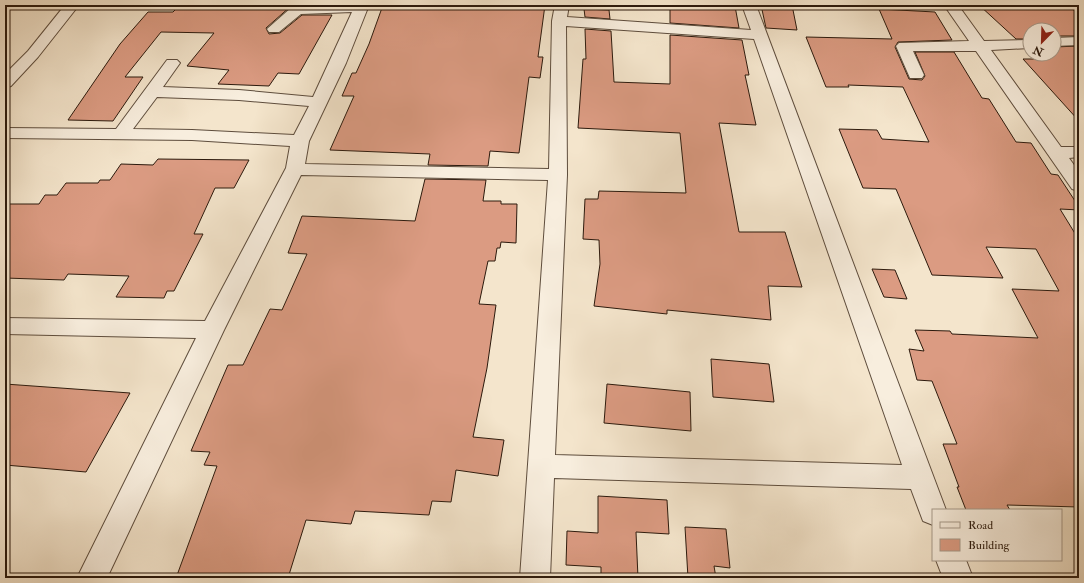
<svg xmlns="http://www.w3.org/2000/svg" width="1084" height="583" font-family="'IM FELL Double Pica',serif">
<rect width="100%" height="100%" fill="#f4e5cc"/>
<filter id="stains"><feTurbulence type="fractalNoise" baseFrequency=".005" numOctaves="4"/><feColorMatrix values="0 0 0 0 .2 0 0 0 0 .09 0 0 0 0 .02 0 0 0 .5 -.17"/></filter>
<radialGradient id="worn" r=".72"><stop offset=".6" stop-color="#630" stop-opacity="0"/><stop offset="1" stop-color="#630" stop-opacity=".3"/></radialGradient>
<path fill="#db9b82" stroke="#2c1a0d" d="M180,5H300L291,6L266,28L269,34L280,33L302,15H332L299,74L278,73L269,86L218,84L229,70L187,66L214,33L161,32L125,77H143L113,121L68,120L120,44L148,12H173Z
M383,5H545L538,57H543L540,78L529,77L519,153L490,151L488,166L428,165L430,154L330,150L354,96H342L352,73H356L369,44Z
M670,5L735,6L739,28L670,23Z
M761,5H792L797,30L766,28Z
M979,5H1067L1079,14V36H1054V30H1030V39H1016Z
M584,9L609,10L610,19L585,17Z
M879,9L935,12L952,40L898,42L895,47L909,79L922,80L925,76L915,52H954L982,98L989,99L1016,142L1031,143L1051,174L1058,175L1079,207V210L1060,209L1079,240V507L1007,505L1010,510H966L957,487H959L943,444H957L932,381L917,380L909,349L924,351L915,330L950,331L952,334L1038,338L1012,289L1059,291L1036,249L986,247L1003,278L932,275L896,189L863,188L839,129L877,130L882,139L929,142L903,87L848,85L849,87H826L806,37L892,39Z
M585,29L611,31L614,82L670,84V35L742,40L749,75H745L756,125L719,123L739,232H785L802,287L768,286L771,320L667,310V314L594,306L600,264L599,240L583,239L585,199H598L599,191L686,193L680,133L578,128L583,59H586Z
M1079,46V121L1023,59H1038L1033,54H1054V47Z
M158,159L249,160L234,188H215L194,234H203L174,291H167L164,298L116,297L129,276L68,274L64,280L5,278V204H39L45,195H57L66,183H98L100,180H110L121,164L153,165Z
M425,179L486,180L483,201H501V204H517L516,243L501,242L500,248H497L495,261H488L479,304L496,305L487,368L473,437L504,440L498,476L456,470L451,502L432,501L429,515L355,511L351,524L306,520L288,578H176L217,466L204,465L210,452L191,451L228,365H243L270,309L282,310L307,254L288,253L302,216L415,221Z
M872,269L895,270L907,299L884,297Z
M711,359L769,364L774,402L713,397Z
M5,384L130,393L86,472L5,465Z
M607,384L690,392L691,431L604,423Z
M598,496L667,500L669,534L636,532L638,578H601V567L566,565L567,531L598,533Z
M685,527L726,529L730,568L714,566L716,578H688Z"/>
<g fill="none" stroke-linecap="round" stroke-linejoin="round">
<defs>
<path id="minor" d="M65,5H79L38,57L11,86L5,88V74L28,51Z
M323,5H369L346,63L309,141L305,164L549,169L552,21L555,5H569L567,17L751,30L742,5H756L946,510H933V525L923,521L911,489L554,478L550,578H520L548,180L301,175L224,330L107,578H77L196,338L5,334V318L205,321L286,168L290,146L192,140L5,138V128L116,129L167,60H177L180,63L163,87L239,90L313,97L352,12L301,14L279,32H269L267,29L292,7ZM566,26L754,39L902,465L555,455L567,175ZM157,97L239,100L309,106L294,135L192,130L133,129Z
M944,5H958L984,41L1030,40V48L991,50L1061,147H1079V157L1069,158L1079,172V191L1072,189L976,51H913L924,75L922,78H910L896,46L899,43L969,41Z
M1079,37V45L1054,46V38Z
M936,560H966L973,578H943Z"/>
</defs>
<use href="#minor" stroke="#5e4d3d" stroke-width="2"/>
<use href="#minor" fill="#f8eede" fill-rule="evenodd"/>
</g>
<rect width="1084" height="583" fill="none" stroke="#f4e5cc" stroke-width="20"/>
<rect x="6" y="6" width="1072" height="571" fill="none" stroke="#2c1a0d" stroke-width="2"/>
<rect x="10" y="10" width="1064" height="563" fill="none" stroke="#2c1a0d"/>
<rect x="932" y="509" width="130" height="52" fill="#f8eede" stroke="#a6998a"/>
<rect x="940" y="522" width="20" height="6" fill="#f8eede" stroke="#a6998a"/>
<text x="968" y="529" font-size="12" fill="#2c1a0d">Road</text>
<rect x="940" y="539" width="20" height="12" fill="#db9b82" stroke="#a6998a"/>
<text x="968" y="549" font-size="12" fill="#2c1a0d">Building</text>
<g transform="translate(1042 42) rotate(203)"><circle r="19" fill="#f8eede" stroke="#a6998a"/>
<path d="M0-3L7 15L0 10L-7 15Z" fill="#8f2418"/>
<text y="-6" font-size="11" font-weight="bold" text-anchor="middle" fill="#2c1a0d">N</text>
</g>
<rect width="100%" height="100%" filter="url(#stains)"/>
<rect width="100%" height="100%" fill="url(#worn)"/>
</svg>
